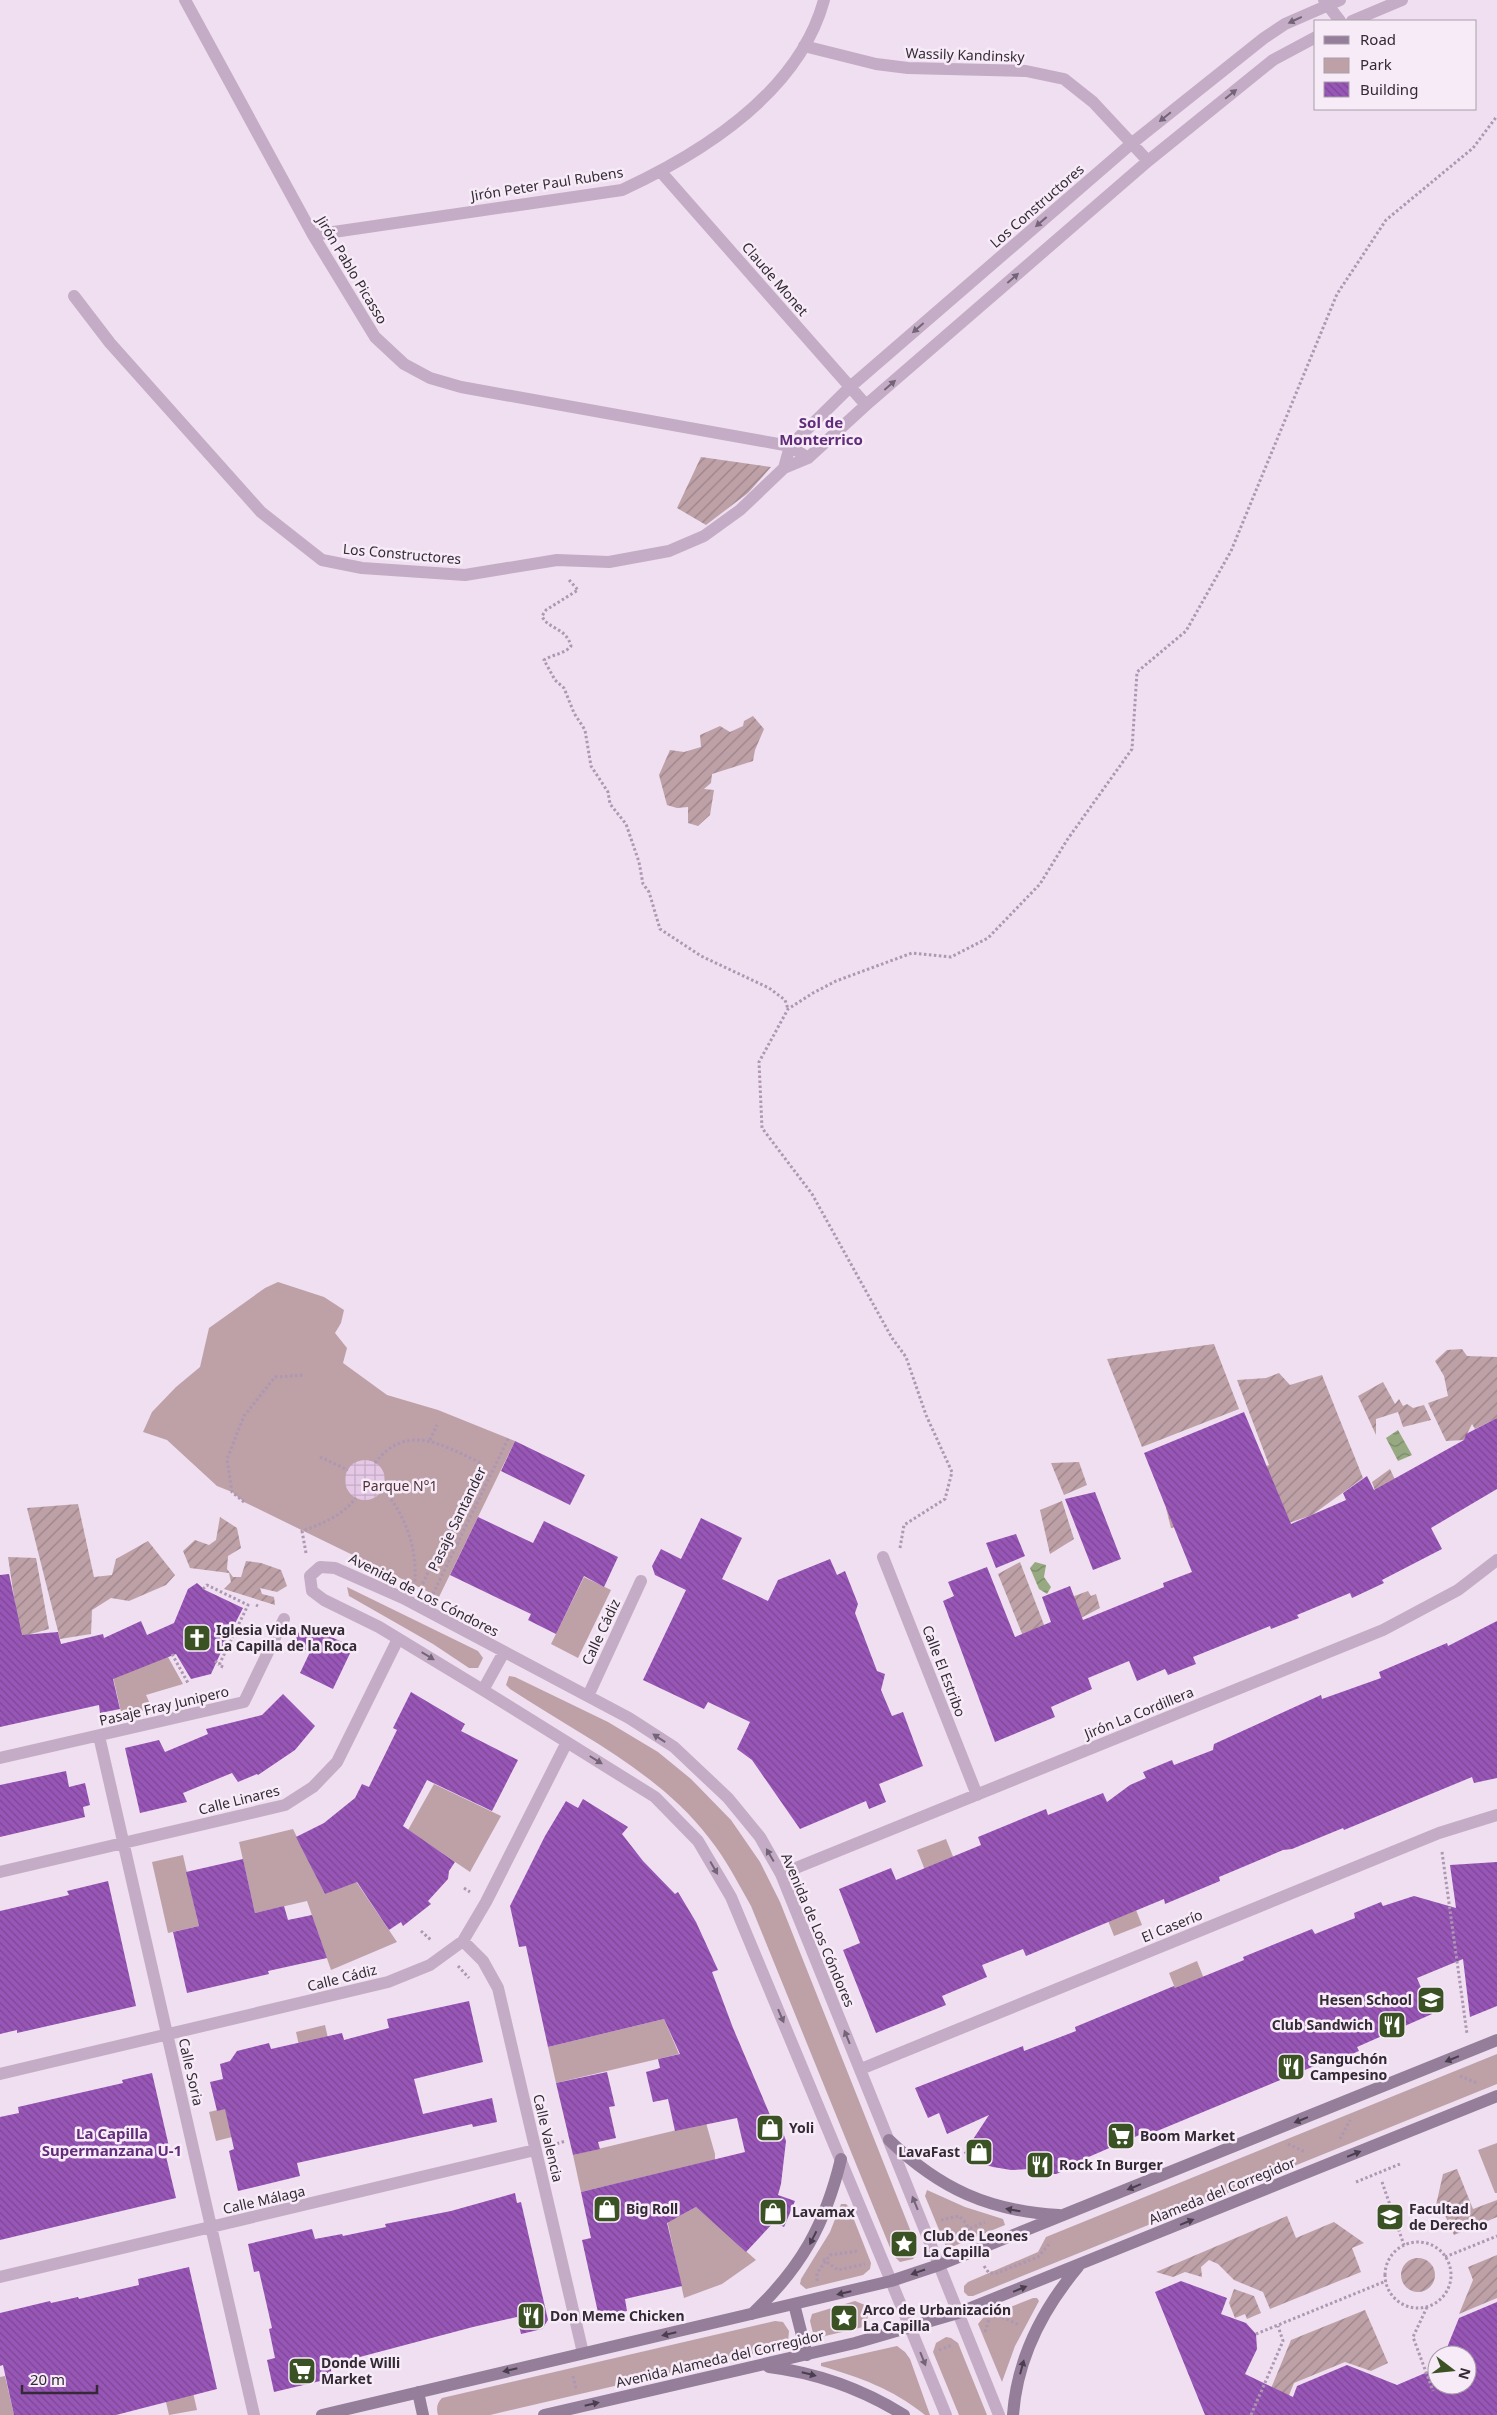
<svg xmlns="http://www.w3.org/2000/svg" width="1497" height="2415" font-family="'Noto Sans',sans-serif">
<defs>
<pattern id="garden-furrows" width="10" height="10" patternUnits="userSpaceOnUse" patternTransform="scale(1.25)"><rect width="10" height="10" fill="#bda1a7"/><path d="M-1 1l2-2M0 10L10 0M9 11l2-2" fill="none" stroke="#9a8389"/></pattern>
<pattern id="plaza-grid" width="8" height="8" patternUnits="userSpaceOnUse" patternTransform="scale(1.25)"><rect width="8" height="8" fill="#e5c8e6"/><path d="M0 4h8M4 0v8" fill="none" stroke="#c5acc6"/></pattern>
<pattern id="water-waves" width="16" height="10" patternUnits="userSpaceOnUse" patternTransform="scale(1.25)"><rect width="16" height="10" fill="#96a981"/><path d="M0 5q4-4 8 0t8 0" fill="none" stroke="#7b8a6a"/></pattern>
<pattern id="building-back-hatch" width="6" height="6" patternUnits="userSpaceOnUse" patternTransform="scale(1.25)"><rect width="6" height="6" fill="#9856b7"/><path d="M-1 5l2 2M0 0l6 6M5-1l2 2" fill="none" stroke="#7d4796"/></pattern>
</defs>
<rect width="100%" height="100%" fill="#efdff0"/>
<path fill="#bda1a7" d="M278,1282L324,1297L344,1310L341,1323L335,1333L347,1348L343,1363L387,1395L438,1410L515,1441L439,1597L244,1502L232,1492L217,1486L167,1440L143,1432L152,1412L176,1387L200,1367L209,1328L265,1288Z
M584,1577L611,1590L578,1658L551,1644Z
M347,1587L478,1651L483,1658L478,1668H469L433,1644L349,1596Z
M104,1638L168,1657L183,1684L146,1695L152,1708L122,1716Z
M509,1676L515,1677L608,1722L658,1752L691,1779L731,1820L760,1862L780,1902L917,2247V2253L913,2259L900,2262L893,2255L751,1906C738,1883 726,1859 709,1838C659,1772 578,1734 510,1689L506,1685Z
M434,1784L501,1816L470,1872L408,1830Z
M293,1829L325,1894L355,1880L397,1942L331,1970L307,1901L255,1913L239,1842Z
M946,1839L975,1911L946,1923L917,1850Z
M183,1855L199,1926L168,1933L152,1862Z
M1114,1855L1142,1925L1114,1936L1086,1865Z
M1197,1961L1225,2032L1197,2043L1169,1973Z
M664,2019L679,2054L556,2083L548,2047Z
M325,2025L341,2096L312,2103L296,2032Z
M1497,2054V2084L973,2296H968L964,2292V2286L968,2282L1038,2252L1046,2237Z
M281,2095L288,2123L216,2141L209,2112Z
M706,2123L715,2154V2160L581,2192L573,2155Z
M1497,2143V2193H1495L1478,2150Z
M927,2190L965,2207L1003,2219L1005,2225L947,2249L925,2196Z
M841,2204H846L849,2207L871,2263L870,2269L863,2275L806,2289L800,2284L801,2279L830,2232Z
M696,2207L756,2260L722,2284L684,2298L667,2220L678,2217Z
M1033,2298H1037L1039,2301L1015,2346L1002,2382L978,2324L983,2318Z
M855,2301L865,2305C869,2314 869,2320 863,2327L821,2337L813,2333L810,2321L812,2314Z
M775,2321L783,2322L789,2331L788,2342L782,2347L490,2415H438C436,2408 437,2403 442,2398Z
M180,2335L197,2410L169,2415L152,2342Z
M946,2337L951,2338L958,2343L987,2415H959L933,2352L936,2343Z
M897,2346L905,2352L910,2359L930,2415H925C893,2389 859,2377 821,2366V2363Z
M5,2376L14,2415H0V2377Z"/>
<path fill="url(#garden-furrows)" d="M701,457L771,467L748,493L706,525L677,508Z
M753,716L764,729L755,750L753,761L712,774L711,783L704,789L714,790L710,815L698,826L688,823V807L677,808L667,805L659,775L670,750L684,752L701,747L700,735L720,726L730,732L743,726L744,721Z
M1214,1344L1239,1409L1142,1447L1107,1359Z
M1462,1349L1467,1356L1497,1357V1418L1475,1429L1472,1424L1464,1440L1446,1441L1428,1403L1448,1396L1444,1376L1435,1361L1447,1350Z
M1279,1373L1290,1385L1322,1375L1363,1478L1312,1515L1286,1524L1192,1523L1171,1528L1166,1508L1269,1465L1237,1380L1266,1378Z
M1383,1382L1395,1404L1399,1399L1403,1406L1407,1404L1413,1408L1424,1405L1431,1420L1403,1427L1398,1412L1376,1419V1435L1358,1396Z
M1079,1462L1087,1485L1064,1495L1051,1463Z
M1390,1469L1399,1488L1378,1499L1372,1482Z
M1062,1501L1074,1539L1050,1554L1040,1510Z
M78,1504L94,1577L112,1575L116,1559L148,1541L175,1575L166,1585L129,1601L111,1598L92,1610L91,1634L60,1639L27,1508Z
M220,1517L237,1528L241,1548L228,1556L227,1569L233,1577H241L246,1561L261,1563L281,1570L287,1586L277,1592L260,1588L262,1594L274,1597L275,1605L224,1589L231,1582L229,1573L190,1568L183,1551L195,1540L209,1545L216,1540Z
M8,1557L36,1558L49,1629L20,1637Z
M1020,1562L1046,1630L1025,1641L998,1574Z
M1088,1591L1091,1596L1096,1594L1100,1608L1079,1619L1069,1598Z
M1457,2169L1473,2209L1497,2200V2217L1454,2235L1443,2211L1434,2214L1443,2174Z
M1287,2216L1296,2238L1334,2222L1364,2243L1352,2248L1361,2272L1270,2309L1263,2292L1234,2280L1218,2264L1209,2260L1201,2267L1202,2277L1185,2272L1173,2277L1156,2272Z
M1497,2255V2298L1459,2314L1473,2280L1468,2267Z
M1401 2275a17 17 0 1 1 34 0a17 17 0 1 1-34 0Z
M1234,2289L1254,2296L1261,2313L1247,2319L1245,2314L1235,2318L1229,2303Z
M1365,2310L1388,2363L1371,2371L1345,2362L1294,2383L1281,2415H1260L1291,2340Z"/>
<path fill="url(#plaza-grid)" d="M345 1480a20 20 0 1 1 40 0a20 20 0 1 1-40 0Z"/>
<path fill="url(#water-waves)" d="M1398,1430L1412,1455L1398,1461L1386,1438Z
M1035,1562L1046,1565L1044,1577L1051,1587L1047,1594L1039,1589L1030,1568Z"/>
<path fill="url(#building-back-hatch)" d="M1244,1412L1291,1524L1346,1500L1343,1493L1367,1476L1374,1490L1464,1440L1466,1434L1497,1418V1489L1431,1528L1442,1549L1382,1580L1384,1583L1352,1598L1350,1593L1297,1615L1299,1618L1271,1629L1270,1626L1193,1657L1196,1664L1168,1675L1165,1669L1137,1681L1129,1661L1088,1678L1092,1689L1051,1707L1055,1717L995,1742L943,1601L954,1596L948,1582L987,1567L1015,1637L1051,1622L1042,1597L1070,1586L1083,1620L1164,1587L1163,1583L1192,1572L1144,1453Z
M515,1441L585,1475L570,1505L501,1471Z
M1095,1492L1121,1559L1093,1570L1065,1499Z
M478,1517L533,1543L544,1521L618,1557L604,1587L584,1576L556,1634L528,1620L531,1614L450,1575Z
M701,1518L742,1538L722,1579L768,1601L778,1580L830,1559L837,1575L845,1571L858,1604L855,1613L877,1671L885,1674L881,1690L892,1716L903,1712L923,1766L879,1784L886,1802L869,1809L866,1801L800,1829L752,1760L737,1749L750,1722L708,1702L704,1709L643,1680L686,1590L655,1575L652,1566L661,1549L681,1559Z
M1016,1534L1025,1556L996,1568L986,1543Z
M9,1574L22,1635L58,1632L61,1644L103,1634L104,1638L141,1621L147,1635L174,1623L188,1589L197,1583L205,1590L243,1608L228,1637L222,1634L227,1639L211,1674L191,1679L176,1654L113,1679L120,1709L100,1713L99,1705L0,1727V1575Z
M1497,1621V1778L1474,1783L1472,1777L1344,1830L1343,1828L1292,1849L1283,1850L1219,1877L1220,1881L1165,1904L1164,1899L1026,1956L1023,1949L982,1965L987,1977L942,1996L946,2005L876,2033L843,1950L860,1943L839,1889L891,1868L896,1880L981,1845L978,1837L1046,1809L1048,1815L1103,1793L1107,1802L1130,1785L1146,1778L1143,1772L1172,1760L1174,1765L1213,1750L1214,1744L1321,1695L1322,1699L1381,1678L1379,1672L1447,1643L1448,1646Z
M303,1624L353,1647L333,1689L300,1673L310,1652L293,1644Z
M411,1692L465,1724L461,1731L518,1760L492,1811L427,1780L403,1826L455,1862L449,1871L448,1879L428,1901L431,1904L403,1926L401,1922L389,1930L357,1882L325,1894L296,1837L324,1823L355,1798L362,1784L369,1787L397,1730L393,1728Z
M283,1694L315,1726L295,1750L258,1775L257,1774L238,1782L232,1773L183,1793L187,1802L140,1813L125,1748L159,1740L165,1752L208,1734L206,1729L262,1715Z
M66,1771L69,1787L85,1783L90,1805L83,1807L85,1817L0,1837V1785Z
M583,1799L628,1827L622,1834L643,1861L675,1894L678,1892L696,1922L718,1970L712,1972L733,2028L773,2122L779,2121L786,2141L781,2184L778,2195L795,2201L784,2227L774,2222L746,2252L696,2207L667,2223L682,2286L625,2299L627,2311L599,2317L582,2240L591,2238L581,2192L745,2152L737,2118L675,2131L668,2099L653,2102L646,2072L660,2068L658,2059L680,2054L664,2019L548,2047L526,1946L519,1947L510,1906L545,1836L566,1801L578,1808Z
M243,1859L255,1913L284,1906L288,1920L312,1915L327,1958L268,1971L269,1974L187,1993L173,1932L199,1926L186,1872Z
M1497,1862V2006L1470,2017L1463,1959L1417,1978L1432,2014L1357,2047L1359,2051L1330,2063L1329,2060L1145,2136L1144,2133L1077,2162L1078,2166L1056,2174H1031L1030,2169L1011,2170L993,2167L979,2163L964,2153L989,2115L947,2134L939,2113L928,2118L915,2088L1023,2046L1024,2051L1076,2031L1075,2027L1174,1986L1175,1988L1244,1960L1243,1957L1312,1929L1315,1934L1355,1918L1354,1913L1381,1902L1383,1906L1414,1896L1456,1908L1450,1865Z
M108,1881L136,2006L17,2033V2030L0,2034V1911L69,1895L67,1891Z
M469,2001L483,2062L414,2079L423,2114L492,2098L497,2122L473,2127L472,2124L297,2163L300,2176L238,2191L229,2151L234,2149L225,2109L217,2111L210,2082L223,2079L220,2064L230,2061L237,2051L269,2043L271,2049L342,2033L344,2040L389,2028L387,2019Z
M607,2072L615,2106L609,2107L616,2138L598,2142L600,2149L573,2155L556,2083Z
M152,2073L170,2151L165,2152L176,2198L0,2240V2117L19,2113L18,2107L123,2083L122,2080Z
M515,2193L517,2203L521,2202L548,2320L542,2329L521,2334L517,2317L473,2327L356,2358L357,2360L330,2366L333,2378L274,2392L267,2360L275,2358L269,2329L272,2328L259,2271L254,2272L248,2244L312,2229L315,2239L342,2234L343,2236L386,2227L385,2224L451,2211Z
M189,2267L217,2389L116,2415H14L3,2365L0,2366V2313L50,2301L51,2303L78,2297L79,2299L139,2285L138,2279Z
M1181,2281L1227,2298L1221,2314L1246,2323L1256,2334L1257,2349L1245,2374L1293,2397L1297,2386L1347,2365L1397,2385L1437,2368V2385H1467V2355H1444L1459,2318L1497,2302V2415H1205L1155,2292Z"/>
<g fill="none" stroke-linecap="round" stroke-linejoin="round">
<path stroke="#ae97b2" stroke-width="3" stroke-dasharray="2.5 2.5" stroke-linecap="butt" d="M569,580L578,590L546,610L542,616C547,629 566,627 571,646C565,654 553,654 544,660L555,680L564,688L574,713L585,730L591,766L608,792L610,804L626,824L639,862L643,884L649,892L660,929L701,956L769,988L785,1000L788,1009
M430,1440L437,1425
M320,1457L348,1470
M375,1463C407,1421 444,1446 481,1463L421,1587
M382,1487C405,1515 417,1546 415,1582
M244,1502L232,1492L227,1459L244,1416L275,1377L305,1375
M900,1548L904,1525L945,1499L952,1472L926,1415L906,1357L892,1338L812,1194L762,1128L759,1062L788,1009L813,993L836,981L912,953L951,957L988,938L1040,884L1067,840L1132,749L1137,672L1186,631L1231,551L1337,294L1386,220L1473,148L1497,116
M306,1553L302,1531C324,1523 341,1516 356,1498
M203,1589L207,1585L248,1605L219,1665L225,1668
M433,1594L509,1437
M256,1605L258,1606
M172,1654L188,1683
M215,1661L219,1665
M1442,1852L1467,2034
M464,1888L470,1892
M421,1931L432,1941
M458,1966L469,1978
M1460,2076L1477,2083
M1340,2139L1350,2120
M1288,2144L1305,2152
M552,2145L566,2141
M1356,2182L1400,2164
M1382,2182L1404,2245
M941,2220L959,2216L966,2223L970,2232
M892,2238L907,2233
M947,2238L985,2222
M1385 2275a33 33 0 1 1 66 0a33 33 0 1 1-66 0Z
M899,2253L912,2249
M1445,2257L1497,2236
M823,2259L838,2270L865,2264
M984,2266L989,2273H997L1038,2257L1051,2242
M817,2281V2273L830,2255L858,2251
M1427,2307L1413,2337L1433,2391
M847,2309L851,2325
M1002,2317L1019,2325
M985,2332L989,2319
M1256,2334L1386,2281
M939,2350L952,2345
M573,2376L576,2389
M1251,2415L1283,2341L1278,2326"/>
<path stroke="#c4acc6" stroke-width="12" d="M185,0L313,235L375,337L404,364L430,378L461,387L790,446L808,458
M1324,0L1340,21
M1352,21L1402,0
M804,46L876,64L908,68L1026,71L1064,79L1093,102L1148,161
M661,172L866,405
M313,235L622,190C704,152 799,92 824,0
M74,296L110,343L261,512L322,560L362,568L465,575L557,560L609,562L669,551L704,536L740,510L784,468L808,458L866,405L1148,161L1273,60L1316,37
M784,468L790,446L850,387L1131,144L1264,38L1285,24L1340,0
M883,1557L977,1795
M483,1690L504,1652
M588,1696L641,1581
M99,1736L254,2415
M0,1758L244,1702L284,1619
M0,1872L285,1805L313,1787L337,1762L398,1639
M781,1874L1383,1630L1458,1590L1497,1560
M463,1941L483,1961L498,1988L583,2353
M861,2069L1439,1833L1497,1815
M0,2074L388,1982L430,1965L463,1941L486,1902L567,1742
M0,2277L535,2150
M891,2281L731,1897L698,1841L655,1797L483,1690L379,1627L324,1600L312,1591L310,1576L320,1567L335,1568L403,1598L629,1718L674,1747L728,1798L760,1837L781,1874L939,2265"/>
<path stroke="#c4acc6" stroke-width="12" d="M939,2265L999,2415
M891,2281L946,2415"/>
<path stroke="#947e9a" stroke-width="12" d="M889,2140C940,2189 989,2211 1059,2215
M794,2304L807,2355
M752,2314C801,2268 825,2225 841,2159
M769,2367C818,2373 862,2389 904,2415
M418,2392L423,2415
M322,2415L891,2281L939,2265L1497,2040
M544,2415L855,2343L958,2313L1497,2096
M1013,2415C1017,2358 1042,2310 1078,2267"/>
</g>
<defs><path id="oneway-solid" d="M-6-.8H1V-3.2L6.5 0L1 3.2V.8H-6Z" transform="scale(1.25)"/></defs>
<g fill="#746477">
<use href="#oneway-solid" transform="translate(1295 20) rotate(155)"/>
<use href="#oneway-solid" transform="translate(1231 94) rotate(-39)"/>
<use href="#oneway-solid" transform="translate(1165 117) rotate(141)"/>
<use href="#oneway-solid" transform="translate(1041 222) rotate(139)"/>
<use href="#oneway-solid" transform="translate(1013 278) rotate(-41)"/>
<use href="#oneway-solid" transform="translate(918 328) rotate(139)"/>
<use href="#oneway-solid" transform="translate(890 385) rotate(-41)"/>
<use href="#oneway-solid" transform="translate(428 1656) rotate(31)"/>
<use href="#oneway-solid" transform="translate(659 1738) rotate(-147)"/>
<use href="#oneway-solid" transform="translate(596 1760) rotate(32)"/>
<use href="#oneway-solid" transform="translate(770 1855) rotate(-120)"/>
<use href="#oneway-solid" transform="translate(714 1868) rotate(60)"/>
<use href="#oneway-solid" transform="translate(781 2016) rotate(67)"/>
<use href="#oneway-solid" transform="translate(847 2037) rotate(-112)"/>
<use href="#oneway-solid" transform="translate(915 2203) rotate(-112)"/>
<use href="#oneway-solid" transform="translate(923 2359) rotate(68)"/>
</g>
<g fill="#4b3f4f">
<use href="#oneway-solid" transform="translate(1452 2059) rotate(158)"/>
<use href="#oneway-solid" transform="translate(1301 2120) rotate(158)"/>
<use href="#oneway-solid" transform="translate(1354 2154) rotate(-22)"/>
<use href="#oneway-solid" transform="translate(1134 2187) rotate(158)"/>
<use href="#oneway-solid" transform="translate(1013 2210) rotate(-170)"/>
<use href="#oneway-solid" transform="translate(1187 2222) rotate(-22)"/>
<use href="#oneway-solid" transform="translate(813 2238) rotate(117)"/>
<use href="#oneway-solid" transform="translate(918 2272) rotate(161)"/>
<use href="#oneway-solid" transform="translate(1020 2289) rotate(-22)"/>
<use href="#oneway-solid" transform="translate(844 2293) rotate(167)"/>
<use href="#oneway-solid" transform="translate(669 2334) rotate(167)"/>
<use href="#oneway-solid" transform="translate(1022 2367) rotate(-75)"/>
<use href="#oneway-solid" transform="translate(510 2370) rotate(167)"/>
<use href="#oneway-solid" transform="translate(809 2374) rotate(14)"/>
<use href="#oneway-solid" transform="translate(592 2404) rotate(-13)"/>
</g>
<defs>
<symbol id="church-square" viewBox="-11 -11 22 22"><rect x="-9" y="-9" width="18" height="18" rx="4" fill="#3b5225" stroke="#f7ebf8"/><path d="M-1.2-6h2.4v3.5h3.3v2.4h-3.3V6h-2.4V-.1h-3.3v-2.4h3.3Z" fill="#fff"/></symbol>
<symbol id="school-square" viewBox="-11 -11 22 22"><rect x="-9" y="-9" width="18" height="18" rx="4" fill="#3b5225" stroke="#f7ebf8"/><path d="M0-5L7-2L0 1L-7-2ZM-4 1L0 2.5L4 1V4Q0 6-4 4Z" fill="#fff"/></symbol>
<symbol id="restaurant-square" viewBox="-11 -11 22 22"><rect x="-9" y="-9" width="18" height="18" rx="4" fill="#3b5225" stroke="#f7ebf8"/><path d="M-5-6h1v4h1v-4h1v4h1v-4h1v5L-1.5 .5V6h-2V.5L-5-1ZM5-6V6H3V1.5H1.5Q1.5-4 5-6Z" fill="#fff"/></symbol>
<symbol id="shop-square" viewBox="-11 -11 22 22"><rect x="-9" y="-9" width="18" height="18" rx="4" fill="#3b5225" stroke="#f7ebf8"/><path d="M-5-2.5h2.3a2.7 3.5 0 0 1 5.4 0H5L5.5 6h-11ZM-1.5-2.5h3a1.5 2.3 0 0 0-3 0Z" fill="#fff"/></symbol>
<symbol id="supermarket-square" viewBox="-11 -11 22 22"><rect x="-9" y="-9" width="18" height="18" rx="4" fill="#3b5225" stroke="#f7ebf8"/><path d="M-6-5.5h2.5l.6 2H6L4.5 2H-2.5L-4.4-4H-6ZM-1.5 3.2a1.3 1.3 0 1 0 .1 0ZM3 3.2a1.3 1.3 0 1 0 .1 0Z" fill="#fff"/></symbol>
<symbol id="university-square" viewBox="-11 -11 22 22"><rect x="-9" y="-9" width="18" height="18" rx="4" fill="#3b5225" stroke="#f7ebf8"/><path d="M0-5L7-2L0 1L-7-2ZM-4 1L0 2.5L4 1V4Q0 6-4 4Z" fill="#fff"/></symbol>
<symbol id="sight-square" viewBox="-11 -11 22 22"><rect x="-9" y="-9" width="18" height="18" rx="4" fill="#3b5225" stroke="#f7ebf8"/><path d="M0-6L1.8-2.2L6-1.7L2.9 1.2L3.7 5.4L0 3.3L-3.7 5.4L-2.9 1.2L-6-1.7L-1.8-2.2Z" fill="#fff"/></symbol>
</defs>
<g fill-rule="evenodd">
<use href="#church-square" x="181" y="1622" width="32" height="32"/>
<use href="#school-square" x="1415" y="1984" width="32" height="32"/>
<use href="#restaurant-square" x="1376" y="2009" width="32" height="32"/>
<use href="#restaurant-square" x="1275" y="2051" width="32" height="32"/>
<use href="#shop-square" x="754" y="2112" width="32" height="32"/>
<use href="#supermarket-square" x="1105" y="2120" width="32" height="32"/>
<use href="#shop-square" x="963" y="2136" width="32" height="32"/>
<use href="#restaurant-square" x="1024" y="2149" width="32" height="32"/>
<use href="#shop-square" x="591" y="2193" width="32" height="32"/>
<use href="#shop-square" x="757" y="2196" width="32" height="32"/>
<use href="#university-square" x="1374" y="2201" width="32" height="32"/>
<use href="#sight-square" x="888" y="2228" width="32" height="32"/>
<use href="#restaurant-square" x="515" y="2300" width="32" height="32"/>
<use href="#sight-square" x="828" y="2302" width="32" height="32"/>
<use href="#supermarket-square" x="286" y="2355" width="32" height="32"/>
</g>
<g text-anchor="middle" stroke-width="5" stroke-linejoin="round" paint-order="stroke">
<g font-size="14" fill="#332a36" stroke="#f7ebf8">
<text transform="translate(965 55) rotate(2)" y="5">Wassily Kandinsky</text>
<text transform="translate(547 184) rotate(-9)" y="5">Jirón Peter Paul Rubens</text>
<text transform="translate(1037 206) rotate(-41)" y="5">Los Constructores</text>
<text transform="translate(352 270) rotate(59)" y="5">Jirón Pablo Picasso</text>
<text transform="translate(775 279) rotate(49)" y="5">Claude Monet</text>
<text transform="translate(402 554) rotate(5)" y="5">Los Constructores</text>
<text transform="translate(457 1519) rotate(-64)" y="5">Pasaje Santander</text>
<text transform="translate(424 1595) rotate(27)" y="5">Avenida de Los Cóndores</text>
<text transform="translate(601 1632) rotate(-65)" y="5">Calle Cádiz</text>
<text transform="translate(944 1671) rotate(69)" y="5">Calle El Estribo</text>
<text transform="translate(164 1706) rotate(-13)" y="5">Pasaje Fray Junipero</text>
<text transform="translate(1139 1713) rotate(-22)" y="5">Jirón La Cordillera</text>
<text transform="translate(239 1800) rotate(-14)" y="5">Calle Linares</text>
<text transform="translate(1172 1926) rotate(-22)" y="5">El Caserío</text>
<text transform="translate(818 1930) rotate(67)" y="5">Avenida de Los Cóndores</text>
<text transform="translate(342 1978) rotate(-14)" y="5">Calle Cádiz</text>
<text transform="translate(191 2072) rotate(77)" y="5">Calle Soria</text>
<text transform="translate(548 2138) rotate(77)" y="5">Calle Valencia</text>
<text transform="translate(1222 2191) rotate(-22)" y="5">Alameda del Corregidor</text>
<text transform="translate(264 2200) rotate(-13)" y="5">Calle Málaga</text>
<text transform="translate(720 2359) rotate(-13)" y="5">Avenida Alameda del Corregidor</text>
</g>
<g font-size="14" fill="#513137" stroke="#f7ebf8">
<text x="400" y="1491">Parque N°1</text>
</g>
<g font-size="14" font-weight="bold" fill="#332a36" stroke="#f7ebf8" text-anchor="start">
<text x="216" y="1635">Iglesia Vida Nueva<tspan x="216" dy="16">La Capilla de la Roca</tspan></text>
<text x="1412" y="2005" text-anchor="end">Hesen School</text>
<text x="1373" y="2030" text-anchor="end">Club Sandwich</text>
<text x="1310" y="2064">Sanguchón<tspan x="1310" dy="16">Campesino</tspan></text>
<text x="789" y="2133">Yoli</text>
<text x="1140" y="2141">Boom Market</text>
<text x="960" y="2157" text-anchor="end">LavaFast</text>
<text x="1059" y="2170">Rock In Burger</text>
<text x="626" y="2214">Big Roll</text>
<text x="1409" y="2214">Facultad<tspan x="1409" dy="16">de Derecho</tspan></text>
<text x="792" y="2217">Lavamax</text>
<text x="923" y="2241">Club de Leones<tspan x="923" dy="16">La Capilla</tspan></text>
<text x="863" y="2315">Arco de Urbanización<tspan x="863" dy="16">La Capilla</tspan></text>
<text x="550" y="2321">Don Meme Chicken</text>
<text x="321" y="2368">Donde Willi<tspan x="321" dy="16">Market</tspan></text>
</g>
<g font-size="15" font-weight="bold" fill="#612d7b" stroke="#f7ebf8">
<text x="821" y="428">Sol de<tspan x="821" dy="17">Monterrico</tspan></text>
<text x="112" y="2139">La Capilla<tspan x="112" dy="17">Supermanzana U-1</tspan></text>
</g>
</g>
<rect x="1314" y="20" width="162" height="90" fill="#f7ebf8" stroke="#a99eaa"/>
<rect x="1324" y="36" width="25" height="8" fill="#947e9a" stroke="#a99eaa"/>
<text x="1360" y="45" font-size="15" fill="#332a36">Road</text>
<rect x="1324" y="58" width="25" height="15" fill="#bda1a7" stroke="#a99eaa"/>
<text x="1360" y="70" font-size="15" fill="#332a36">Park</text>
<rect x="1324" y="82" width="25" height="15" fill="url(#building-back-hatch)" stroke="#a99eaa"/>
<text x="1360" y="95" font-size="15" fill="#332a36">Building</text>
<g transform="translate(1452 2370) rotate(106)"><circle r="24" fill="#f7ebf8" stroke="#a99eaa"/>
<path d="M0-4L9 19L0 12L-9 19Z" fill="#3b5225"/>
<text y="-8" font-size="14" font-weight="bold" text-anchor="middle" fill="#332a36">N</text>
</g>
<path d="M22 2385v8h75v-8" fill="none" stroke="#332a36" stroke-width="2.5"/>
<text x="30" y="2385" font-size="15" fill="#332a36" stroke="#f7ebf8" stroke-width="4" paint-order="stroke">20 m</text>
</svg>
